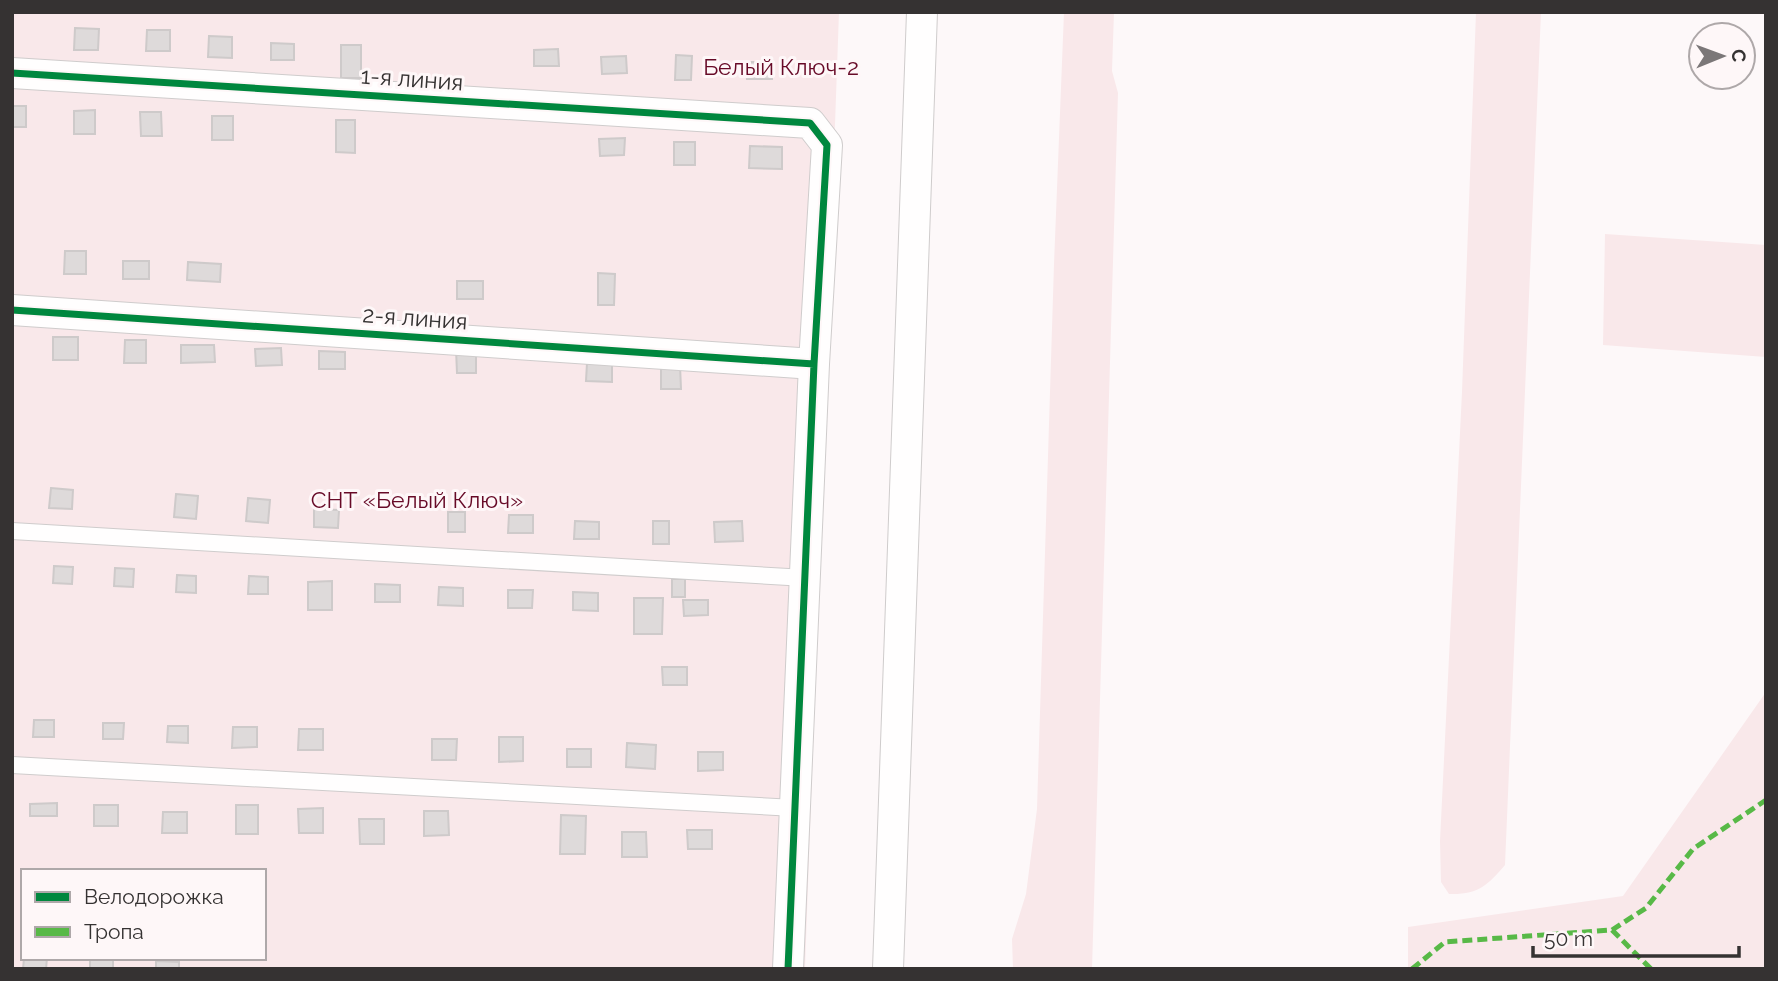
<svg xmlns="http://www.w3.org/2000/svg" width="1778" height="981" font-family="Raleway,sans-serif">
<rect width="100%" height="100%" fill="#fdf8f9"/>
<path fill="#f9e8ea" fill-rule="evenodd" d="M12,12H839L805,969H12ZM23,871H264V958H23Z
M1064,12H1114L1112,71L1118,93L1092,969H1013L1012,939L1026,894L1037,809L1054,264Z
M1476,12H1541L1505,865C1488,885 1478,895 1449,894L1441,882L1440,841L1462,392Z
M1605,234L1766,245V357L1603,345Z
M1766,692V969H1408V927L1623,896Z"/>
<path fill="#dedada" stroke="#cecaca" stroke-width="2" d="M75,28L99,29L98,50H74Z
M147,30H170V51H146Z
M209,36L232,37V58L208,57Z
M271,43L294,44V60H271Z
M341,45H361V78H341Z
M558,49L559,66H534V50Z
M676,55L692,56L691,80H675Z
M626,56L627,73L602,74L601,57Z
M746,62H771L772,79H747Z
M12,106H26V127H12Z
M95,110V134H74V111Z
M140,112H161L162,136H141Z
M212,116H233V140H212Z
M336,120H355V153L336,152Z
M625,138L624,155L600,156L599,139Z
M674,142H695V165H674Z
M750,146L782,147V169L749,168Z
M65,251H86V274H64Z
M123,261H149V279H123Z
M188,262L221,264L220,282L187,280Z
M598,273L615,274L614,305H598Z
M457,281H483V299H457Z
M53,337H78V360H53Z
M125,340H146V363H124Z
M181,345H214L215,362L181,363Z
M281,348L282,365L256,366L255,349Z
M456,349H476V373H457Z
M319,351L345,352V369H319Z
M587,363L612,364V382L586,381Z
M661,365H680L681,389H661Z
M51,488L73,490L72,509L49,508Z
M176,494L198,496L196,519L174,517Z
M248,498L270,500L268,523L246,521Z
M314,509L339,510L338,528L314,527Z
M448,512H465V532H448Z
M509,515H533V533H508Z
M575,521L599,522V539H574Z
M653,521H669V544H653Z
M742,521L743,541L715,542L714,522Z
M54,566L73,567L72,584L53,583Z
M115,568L134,569L133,587L114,586Z
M177,575L196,576V593L176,592Z
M249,576L268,577V594H248Z
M672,579H685V597H672Z
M332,581V610H308V582Z
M375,584L400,585V602H375Z
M439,587L463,588V606L438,605Z
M508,590H533L532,608H508Z
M573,592L598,593V611L573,610Z
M634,598H663L662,634H634Z
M683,600H708V615L684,616Z
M662,667H687V685H663Z
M34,720H54V737H33Z
M103,723H124L123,739H103Z
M168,726H188V743L167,742Z
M233,727H257V747L232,748Z
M299,729H323V750H298Z
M499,737H523V761L499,762Z
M432,739H457L456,760H432Z
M627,743L656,745L655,769L626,767Z
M567,749H591V767H567Z
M698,752H723V770L698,771Z
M57,803V816H30V804Z
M94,805H118V826H94Z
M236,805H258V834H236Z
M323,808V833H299L298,809Z
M424,811H448L449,835L424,836Z
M163,812H187V833H162Z
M561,815L586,816L585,854H560Z
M359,819H384V844H360Z
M687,830H712V849H688Z
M622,832H646L647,857H622Z
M24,958H47L46,969H23Z
M90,958L113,959V969H90Z
M156,961L179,962V969H156Z"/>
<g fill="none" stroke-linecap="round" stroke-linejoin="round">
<defs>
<path id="service" d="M12,531L806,578
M12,765L795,808"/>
<path id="minor" d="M12,73L810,123L827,145L814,364L788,969
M12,310L814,364
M888,969L922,12"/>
</defs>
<use href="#service" stroke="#cfcccc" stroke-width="18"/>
<use href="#minor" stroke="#cfcccc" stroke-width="32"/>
<use href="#service" stroke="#fffefe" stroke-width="16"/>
<use href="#minor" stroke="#fffefe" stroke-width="30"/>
<path stroke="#58b947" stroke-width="5" stroke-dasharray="10 5" stroke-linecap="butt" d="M1612,930L1651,969
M1412,969L1445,942L1612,930L1646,908L1693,849L1766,800"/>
<defs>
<path id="cycleway" d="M12,73L810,123L827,145L814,364L788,969
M12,310L814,364"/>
</defs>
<use href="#cycleway" stroke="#fef7f8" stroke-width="11"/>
<use href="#cycleway" stroke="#00873e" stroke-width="7"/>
</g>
<g text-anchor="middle" stroke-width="6" stroke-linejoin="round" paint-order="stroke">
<g font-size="23" fill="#670a27" stroke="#fef7f8">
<text x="781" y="75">Белый Ключ-2</text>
<text x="417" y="508">СНТ «Белый Ключ»</text>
</g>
<g font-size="23" fill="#353232" stroke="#fef7f8">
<text transform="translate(412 79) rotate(4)" y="8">1-я линия</text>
<text transform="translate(415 318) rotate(4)" y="8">2-я линия</text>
</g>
</g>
<rect width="1778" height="981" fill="none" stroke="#353232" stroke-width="28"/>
<rect x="21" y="869" width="245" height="91" fill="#fef7f8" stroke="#aea8a9" stroke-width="2"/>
<rect x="35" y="892" width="35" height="10" fill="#00873e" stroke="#aea8a9" stroke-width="2"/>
<text x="84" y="904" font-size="21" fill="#353232">Велодорожка</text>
<rect x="35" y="927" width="35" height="10" fill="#58b947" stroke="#aea8a9" stroke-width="2"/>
<text x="84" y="939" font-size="21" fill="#353232">Тропа</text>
<g transform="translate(1722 56) rotate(89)"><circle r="33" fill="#fef7f8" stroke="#aea8a9" stroke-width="2"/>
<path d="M0-5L12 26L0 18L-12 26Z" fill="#7b7778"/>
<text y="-10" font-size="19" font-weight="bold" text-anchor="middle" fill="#353232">С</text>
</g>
<path d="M1533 946v10h206v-10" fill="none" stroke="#353232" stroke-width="3.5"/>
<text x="1544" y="946" font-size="21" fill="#353232" stroke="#fef7f8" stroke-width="5" paint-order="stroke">50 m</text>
</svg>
